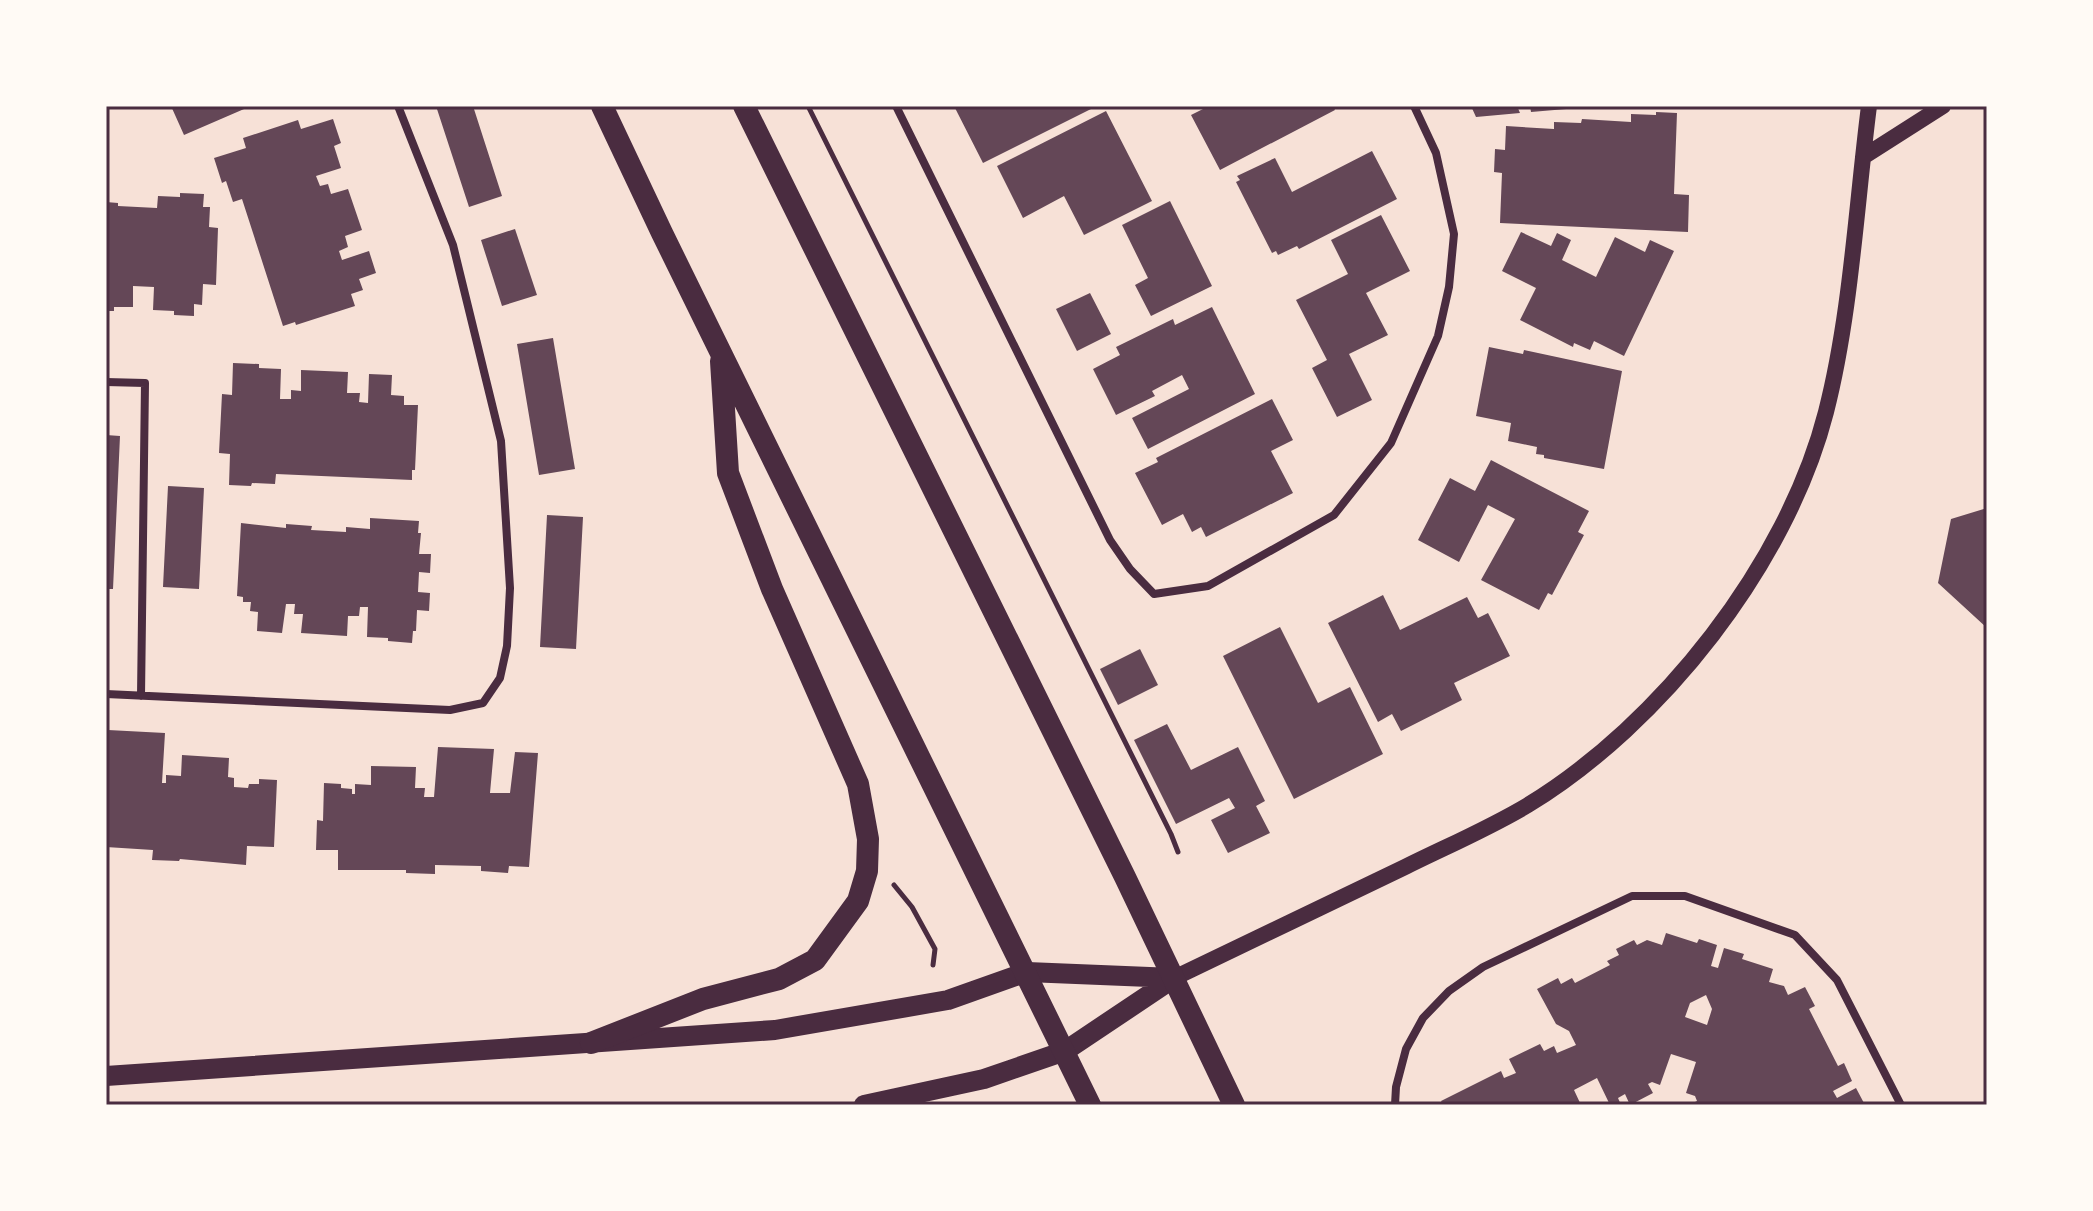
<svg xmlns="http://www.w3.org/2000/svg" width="2093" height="1211" font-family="Georgia,serif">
<rect width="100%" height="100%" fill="#f7e1d7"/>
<path fill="#644757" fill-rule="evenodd" d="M171,106H251L184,135Z
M436,106H473L502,196L469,207Z
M954,106H1097L983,163Z
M1209,106H1333L1335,110L1220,170L1191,115Z
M1471,106H1517L1520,113L1476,117Z
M1530,106H1578V108L1531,112Z
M1106,111L1152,201L1084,235L1064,196L1023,218L997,166Z
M1656,112L1677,113L1674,194L1689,195L1688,232L1500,223L1502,173L1494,172L1495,149L1505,150L1506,126L1554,129V122L1581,123L1582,119L1631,122V114L1656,115Z
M333,119L341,143L334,146L341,168L316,176L320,186L328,184L331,194L348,189L362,230L345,236L348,247L339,251L342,260L369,251L376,273L359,279L363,290L351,294L355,306L296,325L295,322L283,326L242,199L233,202L226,181L222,183L214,158L246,148L243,138L298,120L301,129Z
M1372,151L1397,199L1299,249L1297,246L1278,255L1276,251L1272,253L1236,182L1240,180L1237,176L1275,158L1292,192Z
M180,193L204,194L203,207H210L209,227L218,228L216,285L203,284L202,305L194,304V316L174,315V311L153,310L154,287L133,286V307H114V311H106V202L118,203V206L157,208L158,196L180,197Z
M1170,201L1212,286L1151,316L1135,285L1148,278L1122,225Z
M1381,215L1410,271L1366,293L1388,335L1349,354L1372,400L1337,417L1312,368L1327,360L1296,300L1348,274L1331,240Z
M515,229L537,295L502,306L481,240Z
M1521,232L1551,246L1557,233L1571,240L1562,260L1596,277L1615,237L1645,252L1650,240L1674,251L1624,356L1594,341L1590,350L1574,343L1573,347L1520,320L1536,288L1502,271Z
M1090,293L1111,334L1077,351L1056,309Z
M1212,307L1255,394L1148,449L1132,418L1189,389L1182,375L1152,391L1155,396L1116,415L1093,369L1120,355L1116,347L1173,319L1175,325Z
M553,338L575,469L539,475L517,344Z
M1489,347L1523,354L1524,350L1622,371L1604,469L1544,458V455L1536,454L1537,447L1508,441L1511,423L1476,416Z
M233,363L259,364V368L281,369L280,399H291V390L301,391V370L348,372L347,393H360L359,402L368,403L369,374L392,375L391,395L404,396V405H418L415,470H412V480L276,474L275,484L252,483L251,486L229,485L230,454L219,453L222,394L232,395Z
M1272,399L1293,440L1271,451L1293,493L1206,537L1201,527L1192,532L1183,514L1162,525L1135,473L1158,462L1156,458Z
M106,435L120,436L113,589H106Z
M1491,460L1589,511L1578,532L1584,535L1552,595L1548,593L1539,610L1481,580L1515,519L1488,505L1459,562L1418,540L1450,478L1475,491Z
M168,486L204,488L199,589L163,587Z
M1987,508V628L1938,583L1951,519Z
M547,515L583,517L576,649L540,647Z
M370,518L419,521L418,533H421L419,554H431L430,573L419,572L418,592L430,593L429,611L417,610L416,631H413L412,643L388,641V638L367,637L368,607H360L359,616H348L347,636L301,633L303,614H294L295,604H286L282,633L257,631L258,612L250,611L251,602H243V597L237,596L241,523L286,528V524L312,526L311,530L346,532V527L370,529Z
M1383,595L1400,630L1467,597L1478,618L1488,613L1510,656L1454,683L1462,700L1401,731L1392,714L1378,722L1328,623Z
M1280,627L1318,703L1350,687L1383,754L1294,799L1223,656Z
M1140,649L1158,685L1118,705L1100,669Z
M1167,724L1191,770L1238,747L1265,801L1256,806L1270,833L1228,853L1211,820L1235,808L1229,798L1176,824L1134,740Z
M108,730L165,733L162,783H166V775L181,776L182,755L229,758L228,777L234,778V787L248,788L249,784H259V779L277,780L274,847L247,846L246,865L180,859L179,861L152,860L153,850L106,847V767Z
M438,747L494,749L490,793H510L515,752L538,753L529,867L509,866L508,873L481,871V866L435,865V874L406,873V870H338V850H316L317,820L323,821L324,783L341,784V788L352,789V794H355V784L371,785V766L416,767L415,788H425L424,797H434Z
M1666,933L1697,943L1699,939L1717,945L1711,966L1718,968L1724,948L1744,954L1742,959L1773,969L1769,982L1784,986L1788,995L1805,987L1815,1006L1809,1009L1838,1066L1844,1063L1852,1081L1833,1091L1837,1098L1856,1088L1865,1105H1801L1793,1102L1788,1105H1689L1697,1101L1695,1096L1686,1093L1696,1062L1671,1054L1660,1085L1652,1082L1648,1084L1653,1093L1630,1105L1625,1094L1618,1098L1621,1105H1610L1597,1078L1574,1090L1581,1105H1443L1441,1101L1501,1071L1504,1078L1516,1073L1509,1059L1540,1044L1544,1051L1554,1046L1557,1053L1576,1045L1569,1031L1556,1024L1537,989L1558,978L1561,984L1572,978L1575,983L1610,965L1607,961L1619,955L1616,949L1634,940L1637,945L1647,940L1662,945ZM1706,995L1712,1009L1707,1025L1685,1017L1690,1003Z"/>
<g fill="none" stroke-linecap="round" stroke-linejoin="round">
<path stroke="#4a2c40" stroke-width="5" d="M808,106L1171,834L1178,852
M894,885L912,907L935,949L933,965"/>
<path stroke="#4a2c40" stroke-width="8" d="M896,106L1110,540L1130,569L1154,594L1208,586L1334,515L1391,443L1438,336L1449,287L1454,234L1436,153L1414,106
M106,382L145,383L141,696
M106,694L450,710L483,703L500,678L507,646L510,588L501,441L453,245L398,106
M1395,1105L1396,1087L1406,1049L1423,1018L1449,991L1483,967L1632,896H1685L1795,935L1837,980L1901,1105"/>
<path stroke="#4a2c40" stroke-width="16" d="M1863,157L1943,106
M1174,978C1250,941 1327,905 1403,868C1445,847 1488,829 1528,805C1661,724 1787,564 1826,412C1851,314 1856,207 1869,106"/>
<path stroke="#4a2c40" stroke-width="20" d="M106,1076L775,1030L948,1000L1027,972L1174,978
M864,1105L984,1079L1065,1051L1174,978"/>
<path stroke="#4a2c40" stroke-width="22" d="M602,106L662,233L1090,1105
M744,106L1125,877L1234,1105
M591,1043L703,999L779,979L815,960L858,901L867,871L868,839L858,784L772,589L728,473L721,361"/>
</g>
<rect width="2093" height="1211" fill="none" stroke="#fffaf5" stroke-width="216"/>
<rect x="108" y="108" width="1877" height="995" fill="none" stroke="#4a2c40" stroke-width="3"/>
</svg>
